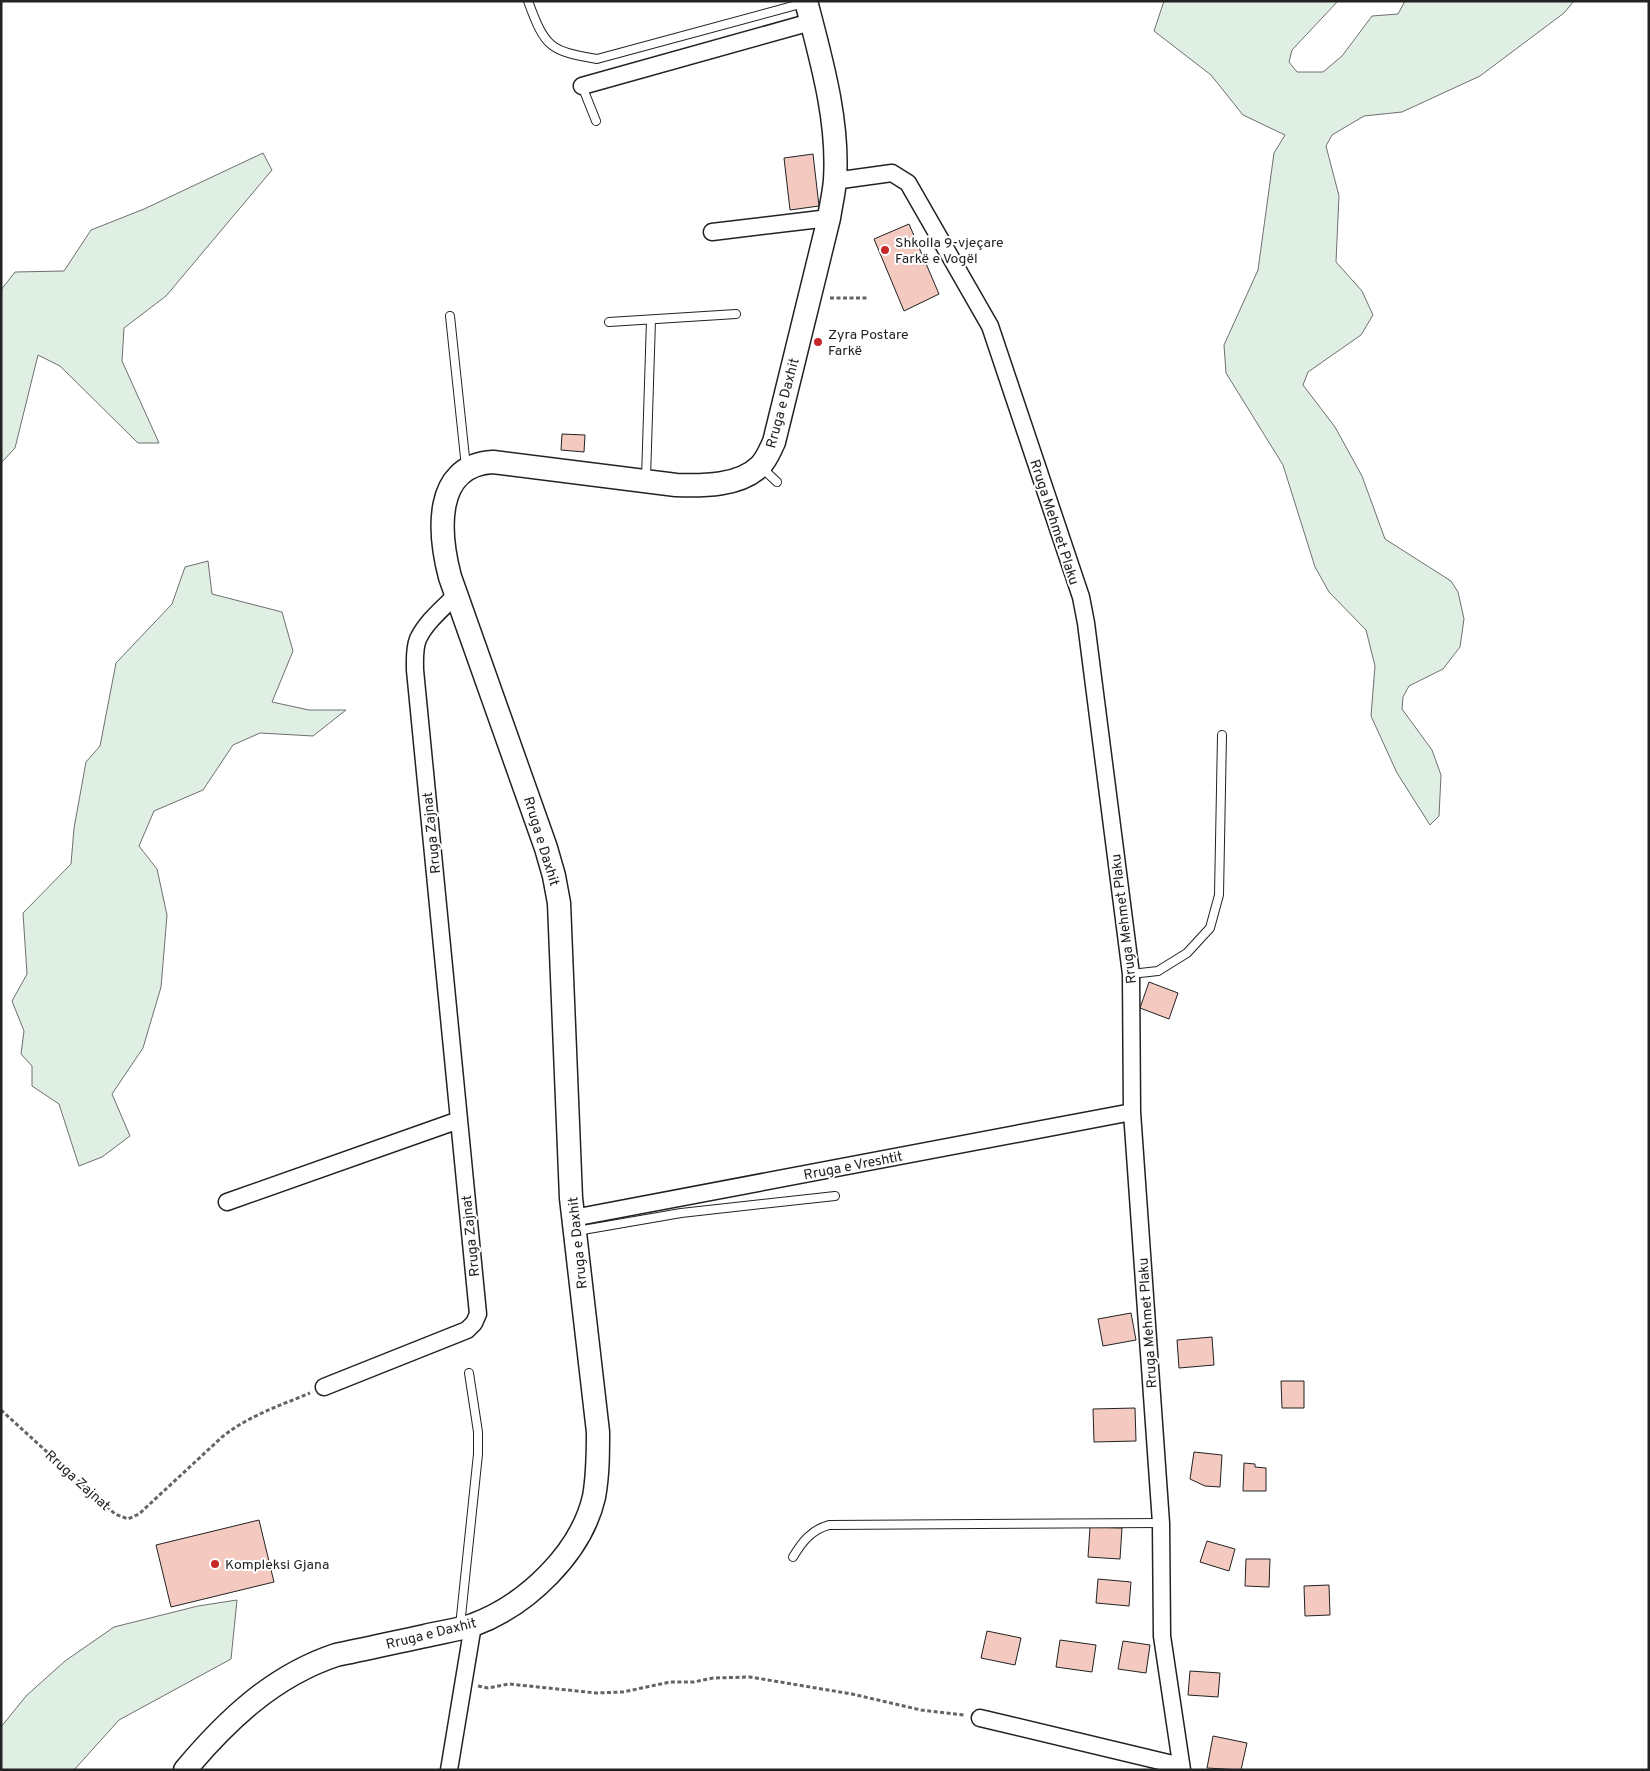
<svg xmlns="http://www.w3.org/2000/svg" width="1650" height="1771" font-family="Overpass,sans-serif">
<rect width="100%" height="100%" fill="#fff"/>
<path fill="#e0efe3" stroke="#6f6f6f" d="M1164,1H1338L1292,50L1289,62L1297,72H1323L1342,56L1372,16L1398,14L1405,1H1574L1564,13L1480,76L1402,112L1364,116L1332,135L1326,146L1339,196L1336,262L1362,291L1373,315L1361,335L1308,372L1303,385L1335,427L1362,476L1385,539L1451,581L1458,592L1464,619L1460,647L1443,669L1409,686L1403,697L1402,709L1432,750L1441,775L1439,816L1430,825L1397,773L1371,716L1375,666L1366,630L1329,592L1315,567L1283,465L1226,373L1224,345L1258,270L1274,153L1285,135L1243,115L1211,75L1154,31Z
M263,153L272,170L166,296L124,328L122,361L159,443H138L60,366L38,355L15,448L1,463V290L15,272L64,271L91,230L144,209Z
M208,561L212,594L282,612L293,651L272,702L309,710H346L313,736L260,733L233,745L203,790L154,811L139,846L157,869L167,915L161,987L143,1048L112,1094L130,1136L102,1157L79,1166L59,1104L32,1086V1066L21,1054L24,1031L12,1001L27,974L23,913L71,864L74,828L86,762L100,746L116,663L172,604L185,567Z
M237,1600L231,1659L119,1720L74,1770H1V1727L26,1696L65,1661L114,1627L198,1606Z"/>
<path fill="#f3c9c0" stroke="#222" d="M813,154L819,206L790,210L784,158Z
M909,224L939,294L904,311L874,239Z
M562,434L585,435L584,452L561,450Z
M1149,982L1178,993L1169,1019L1140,1008Z
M1131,1313L1136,1340L1103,1346L1098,1319Z
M1212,1337L1214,1365L1179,1368L1177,1340Z
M1281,1381H1304V1408H1282Z
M1135,1408L1136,1441L1094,1442L1093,1409Z
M1194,1452L1222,1455L1220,1487L1205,1486L1190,1479Z
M1244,1463L1255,1464V1467L1266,1468V1491H1243Z
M259,1520L274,1582L171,1607L156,1545Z
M1090,1527L1122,1528L1120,1559L1088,1557Z
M1207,1541L1235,1549L1229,1571L1200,1562Z
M1246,1559H1270L1269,1587L1245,1586Z
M1098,1579L1131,1582L1129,1606L1096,1603Z
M1329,1585L1330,1615L1305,1616L1304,1586Z
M987,1631L1021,1638L1015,1665L981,1658Z
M1060,1640L1096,1645L1092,1672L1056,1667Z
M1123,1641L1150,1645L1146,1673L1118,1669Z
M1190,1671L1220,1673L1218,1697L1188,1695Z
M1213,1736L1247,1743L1241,1770L1207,1768Z"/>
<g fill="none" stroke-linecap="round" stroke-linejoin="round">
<defs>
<path id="lane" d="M528,1C545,47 549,51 597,59L804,3
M582,86L596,121
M450,316L466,467
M609,322L736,314
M762,468L777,482
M646,478L651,320
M1131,974L1158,971L1187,953L1210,928L1219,895L1222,735
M577,1231L681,1213L835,1196
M793,1557C802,1542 811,1530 829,1525L1161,1523
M460,1626L478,1454V1432L469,1373"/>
<path id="street" d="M582,86L811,22
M834,181L892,173L908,183L990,326L1081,597L1086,623L1131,974L1132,1112L1161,1523L1162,1636L1182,1770
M712,232L829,218
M227,1202L459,1120
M573,1218L1132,1112
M324,1387L467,1330L474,1323L478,1314L415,670C415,660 414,649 418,639C426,622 443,608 456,595
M980,1718L1181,1766
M449,1770L473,1625"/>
<path id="secondary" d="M185,1770C227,1720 273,1676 336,1655C366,1649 396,1642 425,1636C441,1632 458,1630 473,1625C527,1605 581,1553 594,1497C598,1475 598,1454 598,1432L571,1198L559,903L554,876L546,848L450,577C439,535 432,465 493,462L676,485C703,486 740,486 760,466C767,459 770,450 774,442L829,218C831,205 834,193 835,180C839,120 821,59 806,1"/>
</defs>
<use href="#lane" stroke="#222" stroke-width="10"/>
<use href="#street" stroke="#222" stroke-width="19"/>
<use href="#secondary" stroke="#222" stroke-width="25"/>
<path stroke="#646464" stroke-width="3" stroke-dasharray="4 2.5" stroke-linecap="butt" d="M830,298H869
M1,1410L115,1514L128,1519L139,1514L222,1437C248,1416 279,1406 310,1393
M478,1686L488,1688L509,1684L596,1693L623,1692L670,1682H694L713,1678L750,1677L852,1694L921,1710L964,1715"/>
<use href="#lane" stroke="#fff" stroke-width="8"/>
<use href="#street" stroke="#fff" stroke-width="16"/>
<use href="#secondary" stroke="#fff" stroke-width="22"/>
</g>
<g fill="#c62828" stroke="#fff" stroke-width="2">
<circle cx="885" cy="250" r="5"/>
<circle cx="818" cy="342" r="5"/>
<circle cx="215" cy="1564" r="5"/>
</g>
<g text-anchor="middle" stroke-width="4" stroke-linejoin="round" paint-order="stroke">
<g font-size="14" fill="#222" stroke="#fff" text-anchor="start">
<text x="895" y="247">Shkolla 9-vjeçare<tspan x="895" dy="16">Farkë e Vogël</tspan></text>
<text x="828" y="339">Zyra Postare<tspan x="828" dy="16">Farkë</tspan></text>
<text x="225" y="1569">Kompleksi Gjana</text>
</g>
<g font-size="14" fill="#222" stroke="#fff">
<text transform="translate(782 403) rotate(-75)" y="5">Rruga e Daxhit</text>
<text transform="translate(1055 522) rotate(72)" y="5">Rruga Mehmet Plaku</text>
<text transform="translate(431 833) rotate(-96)" y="5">Rruga Zajnat</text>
<text transform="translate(542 841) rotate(73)" y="5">Rruga e Daxhit</text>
<text transform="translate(1123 919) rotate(-97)" y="5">Rruga Mehmet Plaku</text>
<text transform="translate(853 1165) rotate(-11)" y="5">Rruga e Vreshtit</text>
<text transform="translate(470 1236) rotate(-96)" y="5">Rruga Zajnat</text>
<text transform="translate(577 1243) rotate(-96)" y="5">Rruga e Daxhit</text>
<text transform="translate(1147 1323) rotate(-94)" y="5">Rruga Mehmet Plaku</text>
<text transform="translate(78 1480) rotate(42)" y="5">Rruga Zajnat</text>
<text transform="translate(431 1633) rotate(-14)" y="5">Rruga e Daxhit</text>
</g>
</g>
<rect width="1650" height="1771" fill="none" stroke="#222222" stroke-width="5"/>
</svg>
